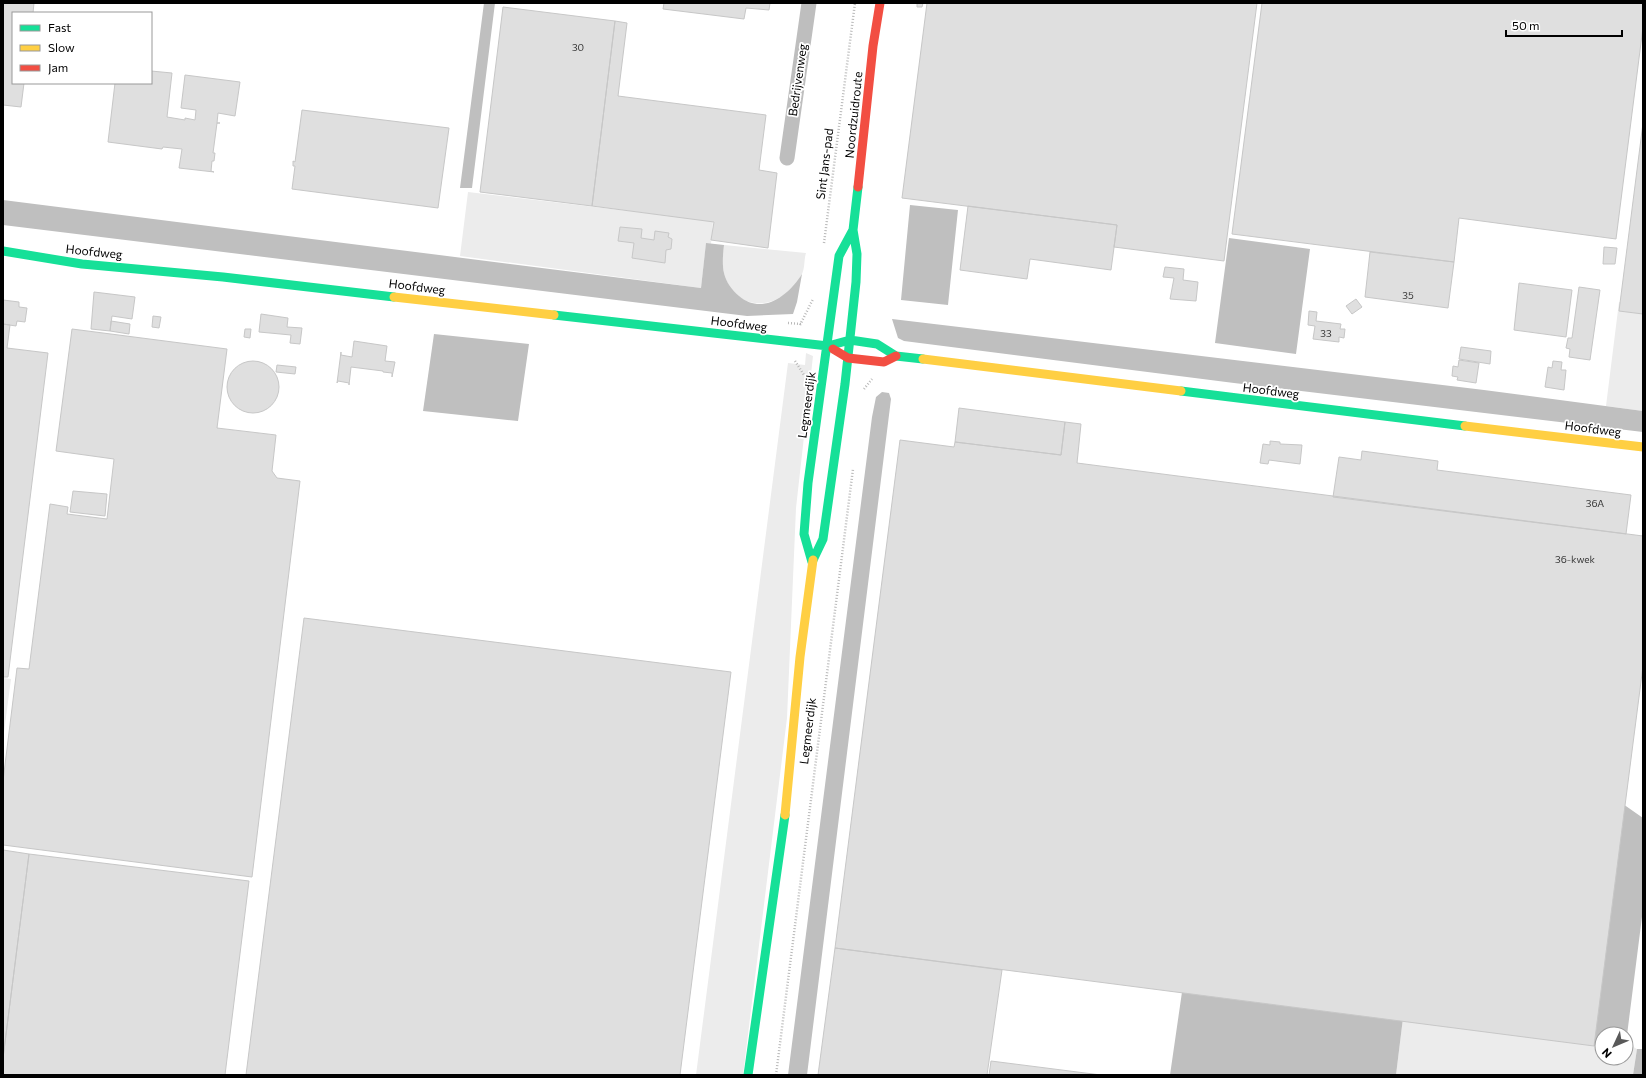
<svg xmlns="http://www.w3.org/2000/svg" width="1646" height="1078" font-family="Commissioner,sans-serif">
<rect width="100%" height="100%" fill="#fff"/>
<path fill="#ececec" d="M468,192L713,221L711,244H706L701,288L460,256Z
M724,245L806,253C804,259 805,268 802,274C799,282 791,290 784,295C760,312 731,302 724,273C722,264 723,254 724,245Z
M1619,302L1643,305V411L1606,406Z
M806,353L813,356L796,508L787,718L743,1075H696L788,363L805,365Z
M3,678L11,679L3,740Z
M1403,1018L1602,1043V1058H1626V1043L1637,1049L1633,1075H1396Z"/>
<path fill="#bfbfbf" d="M484,3H495L472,188H460Z
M3,200L701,288L706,243L724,245C723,254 722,264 724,273C726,282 732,290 739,296C763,316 789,295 802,274L797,302L793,314L747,316L3,225Z
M910,205L958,210L948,305L901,300Z
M1229,238L1310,249L1296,354L1215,343Z
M892,319L1484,390L1643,411V432L1234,383L904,341L898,338Z
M434,334L529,344L518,421L423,411Z
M882,392L889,393L891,399L807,1075H788L872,417L876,397Z
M1623,804L1643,818V909L1626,1043V1034H1602V1043H1592Z
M1182,992L1403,1018L1396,1075H1170Z
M1637,1049H1643V1075H1633Z"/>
<path fill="#dfdfdf" stroke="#c7c7c7" d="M3,3H34L33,13H13V83H24L21,107L3,105Z
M664,3H770L769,10L746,8L744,19L663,9Z
M917,3H923L922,7H917Z
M927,3H1257L1224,261L1114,247L1117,225L902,198Z
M1262,3H1643V27L1616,239L1459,218L1454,262L1232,234Z
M503,7L615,21L592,206L480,192Z
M615,21L627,23L618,96L766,115L759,170L777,173L768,248L711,240L714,222L592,206Z
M151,71L172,73L167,117L185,120V118L195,120L196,110L181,108L185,75L240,82L235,116L218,113L217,123H220H217L213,153H215L214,161H212L211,171L214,172L179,168L182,149L163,147L162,149L108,142L115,83H151Z
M302,110L449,128L438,208L292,189L295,166H293V161L295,162Z
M1643,123V314L1619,311Z
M968,206L1117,225L1111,270L1030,259L1027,279L960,270Z
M620,227L642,229L641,238L654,240L655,231L669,233L668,237L672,239L671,249L666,250L665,263L632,258L634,243L618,241Z
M1604,247L1617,248L1615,264H1603Z
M1370,252L1454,262L1448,308L1365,297Z
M1165,267L1184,269L1183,280L1198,282L1196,301L1170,299L1174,278L1163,277Z
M1519,283L1572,290L1566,337L1514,330Z
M1579,287L1600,290L1590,360L1569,357L1570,349L1566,348L1568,338H1572Z
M94,292L135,297L132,319L112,316L110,331L91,329Z
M1356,299L1362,307L1352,314L1346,306Z
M3,300L19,302V307L27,308L25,322L17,321L16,326L3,324Z
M1309,311L1317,312L1316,321L1341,324L1340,329H1345L1344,338L1339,337V342L1313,339L1315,326L1308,325Z
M261,314L288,318L287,327L302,328L300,344L290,343L291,335L259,332Z
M153,316L161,317L159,328L152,327Z
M111,321L130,324L129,334L110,331Z
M3,324L10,325L7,348L48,353L8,677H3Z
M72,329L227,349L217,428L276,435L272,471L277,478L300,481L252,877L3,845V781L17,668L29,669L50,504L68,507L67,514L107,519L114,459L56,451Z
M245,329H251L250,338L244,337Z
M354,341L387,346L385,361L395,362L392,377V373L383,372V371L351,367L349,385V383L338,381L337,383L341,352V355L352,357Z
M1461,347L1491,351L1490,364L1459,359Z
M1459,360L1479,363L1476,383L1457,380L1458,377L1452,376L1453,366L1458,367Z
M227 387a26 26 0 1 1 52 0a26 26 0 1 1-52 0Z
M1553,361L1562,362L1561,370H1566L1564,390L1545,387L1548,367L1552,368Z
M277,365L296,367L295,374L276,372Z
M959,408L1065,422L1061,455L955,442Z
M1065,422L1081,424L1077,463L1643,536V666L1594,1046L835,948L900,440L954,447L955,442L1061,455Z
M1270,441L1280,442V444L1302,445L1300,464L1269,460L1268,464L1260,463L1263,444L1270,445Z
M1362,451L1438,461L1437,470L1631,495L1626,534L1333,497L1339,457L1361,460Z
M73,491L107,494L105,516L70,512Z
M304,618L731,672L680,1075H246Z
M3,850L29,854L3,1058Z
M29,854L249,881L225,1075H3V1058Z
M835,948L1002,970L987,1075H818Z
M991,1061L1101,1075H989Z"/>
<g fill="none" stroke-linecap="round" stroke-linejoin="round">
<path stroke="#b9b9b9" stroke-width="2.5" stroke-dasharray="1 2" stroke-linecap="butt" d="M824,243L855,3
M788,323L801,324
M800,325L813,299
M795,361L804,375
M864,389L872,379
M776,1075L853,469"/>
<path stroke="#bebebe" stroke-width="15" d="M787,158L809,3"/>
<path stroke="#16e098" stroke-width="9" d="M3,251L82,264L223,277L394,297
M554,315L828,346L850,340L877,344L896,356L923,359
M1181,391L1465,426
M813,560L823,539L845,384L856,282L857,254L853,230L858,187
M812,562L804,534L808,483L839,256L853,230
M748,1075L785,815"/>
<path stroke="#ffcf43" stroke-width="9" d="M394,297L554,315
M923,359L1181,391
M1465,426L1643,447
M785,815L800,657L813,560"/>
<path stroke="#f24e42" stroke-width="9" d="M858,187L873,46L880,3
M833,349L848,358L884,362L896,356"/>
</g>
<g text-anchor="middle" stroke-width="3.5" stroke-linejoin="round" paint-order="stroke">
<g font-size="10" fill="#383838">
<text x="578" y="51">30</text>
<text x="1408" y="299">35</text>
<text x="1326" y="337">33</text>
<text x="1595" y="507">36A</text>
<text x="1575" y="563">36-kwek</text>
</g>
<g font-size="12" fill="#000" stroke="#fff">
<text transform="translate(798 80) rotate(-82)" y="4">Bedrijvenweg</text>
<text transform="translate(854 115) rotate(-84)" y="4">Noordzuidroute</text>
<text transform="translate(825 164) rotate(-83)" y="4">Sint Jans-pad</text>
<text transform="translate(94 252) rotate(6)" y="4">Hoofdweg</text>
<text transform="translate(417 287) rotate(7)" y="4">Hoofdweg</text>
<text transform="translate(739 324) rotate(7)" y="4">Hoofdweg</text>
<text transform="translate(1271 391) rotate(7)" y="4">Hoofdweg</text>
<text transform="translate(807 405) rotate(-82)" y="4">Legmeerdijk</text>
<text transform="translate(1593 429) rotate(7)" y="4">Hoofdweg</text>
<text transform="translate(808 731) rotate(-83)" y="4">Legmeerdijk</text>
</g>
</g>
<rect width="1646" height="1078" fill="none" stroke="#000000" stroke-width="8"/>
<rect x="12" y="12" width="140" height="72" fill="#ffffff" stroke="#999999"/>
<rect x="20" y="25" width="20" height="6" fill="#16e098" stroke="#999999"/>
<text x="48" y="32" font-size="12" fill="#000000">Fast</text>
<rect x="20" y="45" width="20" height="6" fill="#ffcf43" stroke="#999999"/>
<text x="48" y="52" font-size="12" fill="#000000">Slow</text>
<rect x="20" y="65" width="20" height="6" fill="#f24e42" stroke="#999999"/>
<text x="48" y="72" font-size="12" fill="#000000">Jam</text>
<g transform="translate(1614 1046) rotate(226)"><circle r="19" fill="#ffffff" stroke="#999999"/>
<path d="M0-3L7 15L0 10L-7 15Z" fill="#595959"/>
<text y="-6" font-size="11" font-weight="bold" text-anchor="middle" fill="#000000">N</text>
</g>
<path d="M1506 30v6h116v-6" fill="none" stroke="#000000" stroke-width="2"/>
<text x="1512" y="30" font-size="12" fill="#000000" stroke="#ffffff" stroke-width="3" paint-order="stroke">50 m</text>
</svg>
